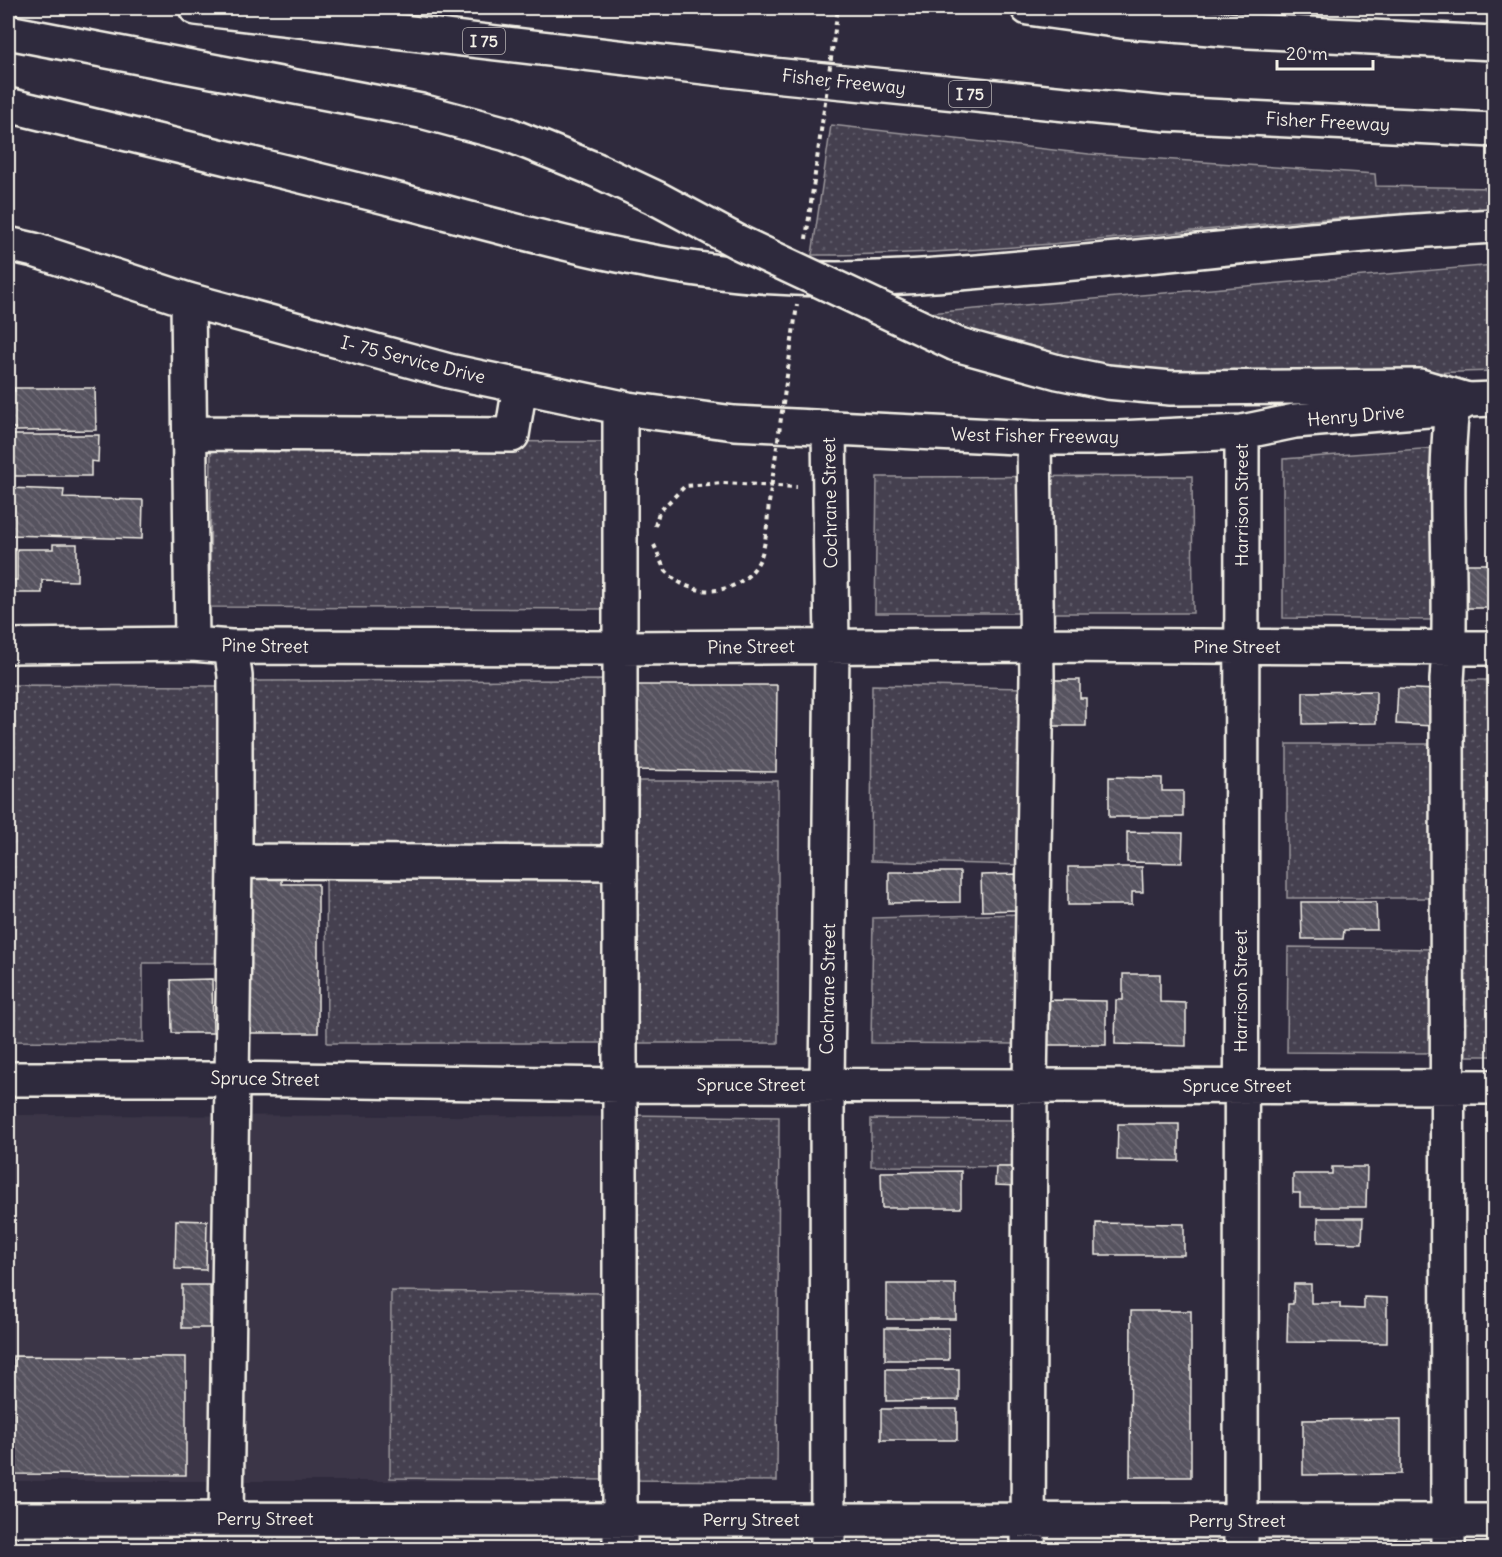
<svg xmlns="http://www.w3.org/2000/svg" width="1502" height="1557" font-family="Delius,sans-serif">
<defs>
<pattern id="grass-dots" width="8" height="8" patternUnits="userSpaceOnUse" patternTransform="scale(1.5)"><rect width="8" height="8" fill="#454050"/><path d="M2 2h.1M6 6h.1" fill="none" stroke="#605c69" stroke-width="1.8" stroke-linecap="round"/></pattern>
<pattern id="building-back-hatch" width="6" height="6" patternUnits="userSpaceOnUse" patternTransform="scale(1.5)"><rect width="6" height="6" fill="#56525f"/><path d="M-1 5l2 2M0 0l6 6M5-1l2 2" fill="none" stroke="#6f6b76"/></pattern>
</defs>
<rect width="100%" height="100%" fill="#2f2a3d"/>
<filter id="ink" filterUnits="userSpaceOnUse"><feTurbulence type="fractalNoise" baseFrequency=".0167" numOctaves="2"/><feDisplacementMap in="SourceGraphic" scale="12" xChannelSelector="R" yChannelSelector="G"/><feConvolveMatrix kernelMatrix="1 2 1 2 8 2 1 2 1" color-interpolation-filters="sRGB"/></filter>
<g filter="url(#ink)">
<path fill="#3b3647" d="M8,1115L779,1117L777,1481H8Z"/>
<path fill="url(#grass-dots)" stroke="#9c989c" stroke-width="1.5" d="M831,125L1089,154L1375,174L1376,186L1494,188V210C1429,214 1364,215 1299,221C1137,236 975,255 812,255Z
M1494,265V371L1278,377L1102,369L1044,357L917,314Z
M211,440L607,442V609L210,607Z
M1435,448L1432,620L1283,618V459Z
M1192,476L1193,613H875L877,477Z
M608,680L609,846L248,847V681Z
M1457,680H1494V1056H1457Z
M8,685L217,686V963H143V1042L8,1041Z
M872,685L1025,688L1020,865L871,861Z
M1287,744H1435V898H1287Z
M632,781H778V1043H632Z
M607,876L608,1043H327L326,877Z
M1020,914L1017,1044L871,1043L873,918Z
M1288,947L1436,949V1053L1287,1052Z
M630,1115L779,1117L777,1481L628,1480Z
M871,1119L1020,1120L1021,1167L871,1166Z
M391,1291L610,1293L609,1480L390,1478Z"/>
<path fill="url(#building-back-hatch)" stroke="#f4f1e8" stroke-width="1.5" d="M14,388H95L96,430L15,431V428H8V391H15Z
M8,435H99L98,462L91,461V476H8Z
M8,488L64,490L63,498L143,500L142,539L8,535Z
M53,544H77V581L42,580V593H13V580H17V549H53Z
M1464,564H1494V608H1464Z
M1051,680H1080V698H1086V726H1049Z
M631,685H777L776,772L631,770Z
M1398,688L1435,690L1433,726L1396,724Z
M1376,691V723L1303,724V692Z
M1109,777L1162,778V791H1183V817H1109Z
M1127,832L1183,833L1182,863L1127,862Z
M1068,867H1142L1143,892H1132V905H1068Z
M889,872H960V902L889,903Z
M245,874H282V884H318V1033H245Z
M1018,874L1019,910L982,911L981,875Z
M1301,902H1376L1377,930H1344L1343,939H1302Z
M1123,974H1160V1002L1186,1003V1046L1115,1044L1116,1000H1123Z
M212,979L213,1033H172L171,980Z
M1046,1000L1106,1001V1045H1046Z
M1118,1124H1179V1161L1117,1160Z
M996,1167H1018V1186L995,1185Z
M1332,1167H1367L1366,1207H1300V1193H1293V1174H1332Z
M961,1171V1208H882L881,1172Z
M1318,1218H1363L1362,1243L1318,1242Z
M176,1220L207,1221L206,1270L175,1269Z
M1096,1223L1184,1224V1255H1096Z
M887,1284H956V1319H887Z
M1294,1284H1311V1303H1340V1308L1364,1309V1297L1387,1298V1343L1287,1342L1288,1304H1293Z
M182,1285H210V1328H182Z
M1131,1311H1191V1477H1130Z
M885,1328H949V1360H885Z
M13,1356L186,1357V1475L12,1474Z
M886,1369H959V1400L886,1401Z
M881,1409H957V1440H881Z
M1401,1419V1474L1303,1475V1420Z"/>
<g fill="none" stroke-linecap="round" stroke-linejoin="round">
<defs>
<path id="minor" d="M8,244L34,250L188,300L449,371L628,409L734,423L1034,438H1119L1242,432L1295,421L1452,408L1468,400L1494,399
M188,300L192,644
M620,407V1550
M190,433L512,435L520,386
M8,646L192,644L231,647L620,648L1037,645L1494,648
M235,861L620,863
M8,1079H231L620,1085L1494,1087
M8,1519L1494,1521
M226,1519L235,861V676L231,647
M828,1550L827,1085L832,646L829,428
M1028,1550L1030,1085L1037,676L1034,438
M1241,1550L1242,432
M1448,1550L1447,680C1454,589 1442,498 1452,408"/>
<path id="highway" d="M196,8L773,75L1167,114L1494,130
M1028,8L1121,21L1249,31L1494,43
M8,32L421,111L507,134L594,169
M8,105C138,137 268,167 398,200C522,232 647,270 776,277C864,283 954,274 1041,266C1192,253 1343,234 1494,226
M956,344L1058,372L1107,382L1171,388L1420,386L1468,400"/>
</defs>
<use href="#minor" stroke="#f4f1e8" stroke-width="38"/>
<use href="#highway" stroke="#f4f1e8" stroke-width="38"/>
<path stroke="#f4f1e8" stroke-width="4" stroke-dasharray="4.5 4.5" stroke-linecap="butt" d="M655,526L659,512L685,486L723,483L797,487
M654,545C658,553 661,564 666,571C692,601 743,596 760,559C767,542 767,521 769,503
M8,556L17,555"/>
<use href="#minor" stroke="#2f2a3d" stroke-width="33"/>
<use href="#highway" stroke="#2f2a3d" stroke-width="33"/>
<defs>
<path id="highway-bridge" d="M594,169L658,199L738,242L956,344"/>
</defs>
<use href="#highway-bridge" stroke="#f4f1e8" stroke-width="38" stroke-linecap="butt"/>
<path stroke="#f4f1e8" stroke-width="4" stroke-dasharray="4.5 4.5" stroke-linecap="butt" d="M806,239L838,8
M769,503L797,305"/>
<use href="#highway-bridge" stroke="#2f2a3d" stroke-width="33"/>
</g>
</g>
<g text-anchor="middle" stroke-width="6" stroke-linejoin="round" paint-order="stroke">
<g fill="#2f2a3d" stroke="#b9b5b5" stroke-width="1.5">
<rect x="463" y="28" width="42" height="26" rx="4.5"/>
<rect x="949" y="81" width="42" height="26" rx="4.5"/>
</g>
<g font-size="16" font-weight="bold" fill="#f4f1e8">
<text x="484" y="47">I 75</text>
<text x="970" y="100">I 75</text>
</g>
<g font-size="18" fill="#f4f1e8" stroke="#2f2a3d">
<text transform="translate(844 82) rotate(6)" y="6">Fisher Freeway</text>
<text transform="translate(1328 122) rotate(3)" y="6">Fisher Freeway</text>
<text transform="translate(413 360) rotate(14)" y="6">I- 75 Service Drive</text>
<text transform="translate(1356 416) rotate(-5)" y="6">Henry Drive</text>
<text transform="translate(1035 436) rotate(1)" y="6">West Fisher Freeway</text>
<text transform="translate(830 503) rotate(-91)" y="6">Cochrane Street</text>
<text transform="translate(1242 505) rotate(-90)" y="6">Harrison Street</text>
<text transform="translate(265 646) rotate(1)" y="6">Pine Street</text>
<text transform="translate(751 647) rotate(-1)" y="6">Pine Street</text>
<text x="1237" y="653">Pine Street</text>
<text transform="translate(828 989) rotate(-89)" y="6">Cochrane Street</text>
<text transform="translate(1241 991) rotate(-90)" y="6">Harrison Street</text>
<text transform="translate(265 1079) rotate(1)" y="6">Spruce Street</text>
<text x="751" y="1091">Spruce Street</text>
<text x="1237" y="1092">Spruce Street</text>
<text x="265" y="1525">Perry Street</text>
<text x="751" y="1526">Perry Street</text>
<text x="1237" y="1527">Perry Street</text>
</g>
</g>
<rect width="1502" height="1557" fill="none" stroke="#2f2a3d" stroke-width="30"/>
<rect x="15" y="15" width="1472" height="1527" fill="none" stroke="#f4f1e8" stroke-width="2" filter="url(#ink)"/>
<path d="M1277 60v9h96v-9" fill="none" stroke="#f4f1e8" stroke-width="3"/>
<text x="1286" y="60" font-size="18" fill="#f4f1e8" stroke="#2f2a3d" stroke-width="4.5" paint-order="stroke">20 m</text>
</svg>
